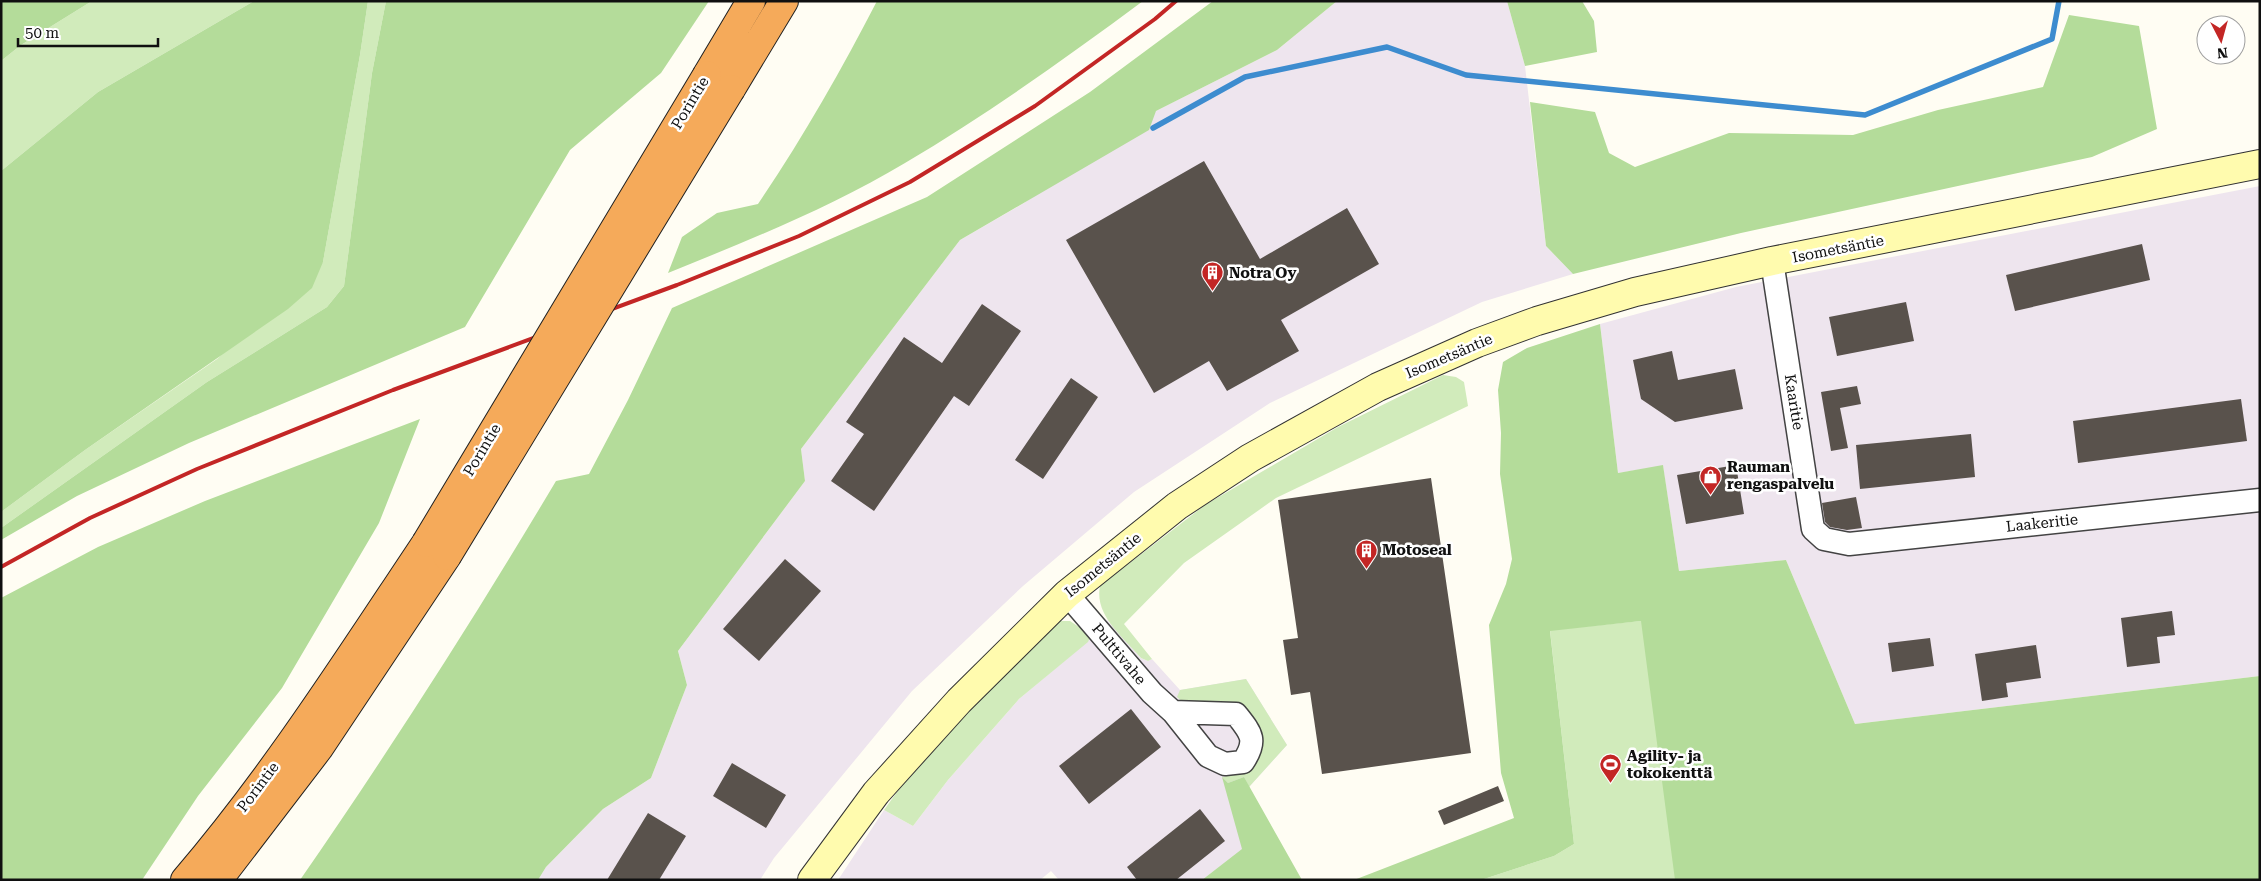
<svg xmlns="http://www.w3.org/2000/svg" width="2261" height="881" font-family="'Roboto Serif',serif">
<rect width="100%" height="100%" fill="#fffdf3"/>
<path fill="#eee5ee" d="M1337,1H1507L1525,66L1546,246L1573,274L1482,302L1270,403L1134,492L1023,586L912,691L774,858L760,880H538L546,867L603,809L651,778L687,685L678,651L805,481L801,449L960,240L1024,203L1156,111L1277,50Z
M2260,186V676L1855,724L1786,560L1679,571L1663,466L1618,473L1600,324L1736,287Z
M1107,620L1141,658L1148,661L1152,659L1180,690L1246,679L1287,745L1249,787L1242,850L1202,880H1059L1051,871L1040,880H838L884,810L913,826L948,780L1019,699L1087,642L1091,635Z"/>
<path fill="#d1ebbb" d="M92,1H254L98,92L1,171V61L21,45Z
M368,1H386L372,73L344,286L327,307L207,382L1,528V512L85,450L217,359L323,262L360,55Z
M1443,375L1456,377L1464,382L1468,406L1276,498L1184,563L1124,624L1152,659L1148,661L1141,658C1123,637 1094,615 1100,586L1205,505L1338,427Z
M1057,621H1070L1091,635L1088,642L1019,699L948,780L913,826L884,810L918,763L970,705Z
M1641,621L2084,880H1481L1554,856L1574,844L1550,630Z
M1246,679L1287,745L1249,787L1244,777L1228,783L1222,777C1237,775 1265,756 1262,737C1262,732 1256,724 1253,719L1183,702L1177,697L1180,690Z"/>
<path fill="#b4dc9a" d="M1,1H92L21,45L1,61Z
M254,1H368L360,55L323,262L312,288L288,309L85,450L1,512V171L98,92Z
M386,1H709L661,73L570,150L465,327L189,443L77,496L1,540V528L207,382L327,307L344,286L372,73Z
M877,1H1143C1066,58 988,114 905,163C830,208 749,240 668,273L682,237L717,213L758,204C802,139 841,71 877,1Z
M1213,1H1337L1277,50L1156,111L1149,130L960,240L801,449L805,481L678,651L687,685L651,778L603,809L546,867L538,880H300C390,750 475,617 556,481L589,474L628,400L672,308L927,197L1090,92Z
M1507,1H1582L1594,21L1597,52L1525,66Z
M2069,15L2139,26L2157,129L2092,157L1741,233L1573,274L1546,246L1530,102L1595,112L1609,153L1635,167L1729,133L1853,135L1938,110L2043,87Z
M1600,324L1618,473L1663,465L1679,571L1786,560L1855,724L2260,676V880H1675L1641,621L1550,631L1574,844L1554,856L1481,880H1354L1514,818L1501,773L1489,625L1506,584L1512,559L1500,474L1501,433L1498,390L1503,362L1527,348Z
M420,419L379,523L282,688L198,796L142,880H1V598L98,547L205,501Z
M1222,777L1228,783L1244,777L1302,880H1202L1242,849Z"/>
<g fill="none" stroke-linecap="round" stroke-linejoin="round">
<path stroke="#3d8ccf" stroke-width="5.5" d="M1153,128L1245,77L1387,47L1466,75L1865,115L2052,39L2059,1"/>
</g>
<path fill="#59524c" d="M1204,161L1260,259L1347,208L1379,264L1281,320L1299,351L1227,391L1209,361L1154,393L1066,240Z
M2142,244L2150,280L2015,311L2006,275Z
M1906,302L1914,341L1837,356L1829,317Z
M982,304L1021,331L969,406L954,396L874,511L831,481L864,434L846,422L904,337L942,363Z
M1672,351L1678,380L1735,369L1743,409L1675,422L1641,399L1633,360Z
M1071,378L1098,397L1043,479L1015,460Z
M1857,386L1861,404L1840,408L1848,448L1831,451L1821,392Z
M2241,399L2247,441L2078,463L2073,421Z
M1971,434L1975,477L1860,489L1856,445Z
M1736,465L1744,514L1686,524L1677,475Z
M1431,478L1471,753L1322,774L1310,692L1291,695L1283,640L1298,638L1278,500Z
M1856,497L1862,528L1847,530L1830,527L1825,522L1822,503Z
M785,559L821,591L759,661L723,629Z
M2172,611L2175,635L2157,637L2160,663L2127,667L2121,618Z
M1930,638L1934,666L1892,672L1888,643Z
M2036,645L2041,678L2006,683L2008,697L1982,701L1975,654Z
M1131,709L1161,747L1089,804L1059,766Z
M732,763L786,795L766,828L713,796Z
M1498,786L1504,801L1444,825L1438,811Z
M1200,809L1225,841L1176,880H1137L1127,867Z
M648,813L686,836L659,880H607Z"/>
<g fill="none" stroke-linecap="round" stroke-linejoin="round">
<defs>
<path id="street" d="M1772,261L1813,529L1824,539L1849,544L2260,500
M1067,594L1152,693L1173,712L1208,756L1225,764L1243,762C1258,740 1251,733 1236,714L1173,712"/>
<path id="secondary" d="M812,880L876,793L959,701L1067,594L1177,506L1250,458L1378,387L1477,343L1537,321L1635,292L1772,261L2260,164"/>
<path id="highway" d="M707,75L751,1
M731,89L784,1
M185,880C275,775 349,658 426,543
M218,880L319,748L447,556"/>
</defs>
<use href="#street" stroke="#434343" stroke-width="25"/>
<use href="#secondary" stroke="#323232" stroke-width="30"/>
<use href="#highway" stroke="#212121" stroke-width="30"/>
<use href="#street" stroke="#fff" stroke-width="22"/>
<use href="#secondary" stroke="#fffbae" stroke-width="28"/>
<use href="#highway" stroke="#f5aa5a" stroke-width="28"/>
<path stroke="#c32625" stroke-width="4" d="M1,567L90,518L197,469L393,390L677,285L799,236L910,182L1035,106L1155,19L1176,1"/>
<defs>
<path id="highway-bridge" d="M426,543L707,75
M447,556L731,89"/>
</defs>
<use href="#highway-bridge" stroke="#212121" stroke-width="30" stroke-linecap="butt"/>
<use href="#highway-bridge" stroke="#f5aa5a" stroke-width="28"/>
</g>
<defs>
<symbol id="building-pin" viewBox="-11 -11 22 30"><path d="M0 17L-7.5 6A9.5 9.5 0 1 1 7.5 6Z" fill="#c32625" stroke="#fff"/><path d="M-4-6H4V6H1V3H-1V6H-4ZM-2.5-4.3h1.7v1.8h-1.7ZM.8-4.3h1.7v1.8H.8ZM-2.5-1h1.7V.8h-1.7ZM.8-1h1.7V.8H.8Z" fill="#fff"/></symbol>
<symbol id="shop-pin" viewBox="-11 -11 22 30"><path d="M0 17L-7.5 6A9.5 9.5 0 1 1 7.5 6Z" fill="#c32625" stroke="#fff"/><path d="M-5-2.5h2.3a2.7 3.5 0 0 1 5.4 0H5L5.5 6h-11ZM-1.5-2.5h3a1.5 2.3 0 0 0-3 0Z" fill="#fff"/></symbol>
<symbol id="stadium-pin" viewBox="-11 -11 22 30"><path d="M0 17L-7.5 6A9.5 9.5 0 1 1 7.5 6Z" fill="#c32625" stroke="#fff"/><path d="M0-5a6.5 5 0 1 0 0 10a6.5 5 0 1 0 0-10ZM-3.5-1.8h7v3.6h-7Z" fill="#fff"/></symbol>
</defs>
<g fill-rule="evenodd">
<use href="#building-pin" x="1200" y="260" width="25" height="34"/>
<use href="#shop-pin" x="1698" y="464" width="25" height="34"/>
<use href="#building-pin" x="1354" y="538" width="25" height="34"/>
<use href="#stadium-pin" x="1598" y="752" width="25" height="34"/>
</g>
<g text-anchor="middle" stroke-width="5" stroke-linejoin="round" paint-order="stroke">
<g font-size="15" fill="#101010" stroke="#fff">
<text transform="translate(690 103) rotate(-59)" y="5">Porintie</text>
<text transform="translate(1838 249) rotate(-11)" y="5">Isometsäntie</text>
<text transform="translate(1449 356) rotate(-23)" y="5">Isometsäntie</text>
<text transform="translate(1794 402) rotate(81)" y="5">Kaaritie</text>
<text transform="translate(482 450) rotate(-59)" y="5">Porintie</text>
<text transform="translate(2042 523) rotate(-6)" y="5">Laakeritie</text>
<text transform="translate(1103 565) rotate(-39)" y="5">Isometsäntie</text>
<text transform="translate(1119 654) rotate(50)" y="5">Pulttivahe</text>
<text transform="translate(258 787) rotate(-53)" y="5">Porintie</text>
</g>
<g font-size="15" font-weight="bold" fill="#101010" stroke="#fff" text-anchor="start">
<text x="1229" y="278">Notra Oy</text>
<text x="1727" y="472">Rauman<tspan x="1727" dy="17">rengaspalvelu</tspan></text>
<text x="1382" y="555">Motoseal</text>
<text x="1627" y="761">Agility- ja<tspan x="1627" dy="17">tokokenttä</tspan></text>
</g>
</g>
<rect width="2261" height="881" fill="none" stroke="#101010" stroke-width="5"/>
<g transform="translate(2221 40) rotate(174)"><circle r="24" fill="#ffffff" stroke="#9f9f9f"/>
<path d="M0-4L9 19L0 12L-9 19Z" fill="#c32625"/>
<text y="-8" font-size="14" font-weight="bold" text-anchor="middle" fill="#101010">N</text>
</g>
<path d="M18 38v8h140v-8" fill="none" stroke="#101010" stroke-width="2.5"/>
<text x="25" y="38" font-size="15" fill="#101010" stroke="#ffffff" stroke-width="4" paint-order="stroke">50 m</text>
</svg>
